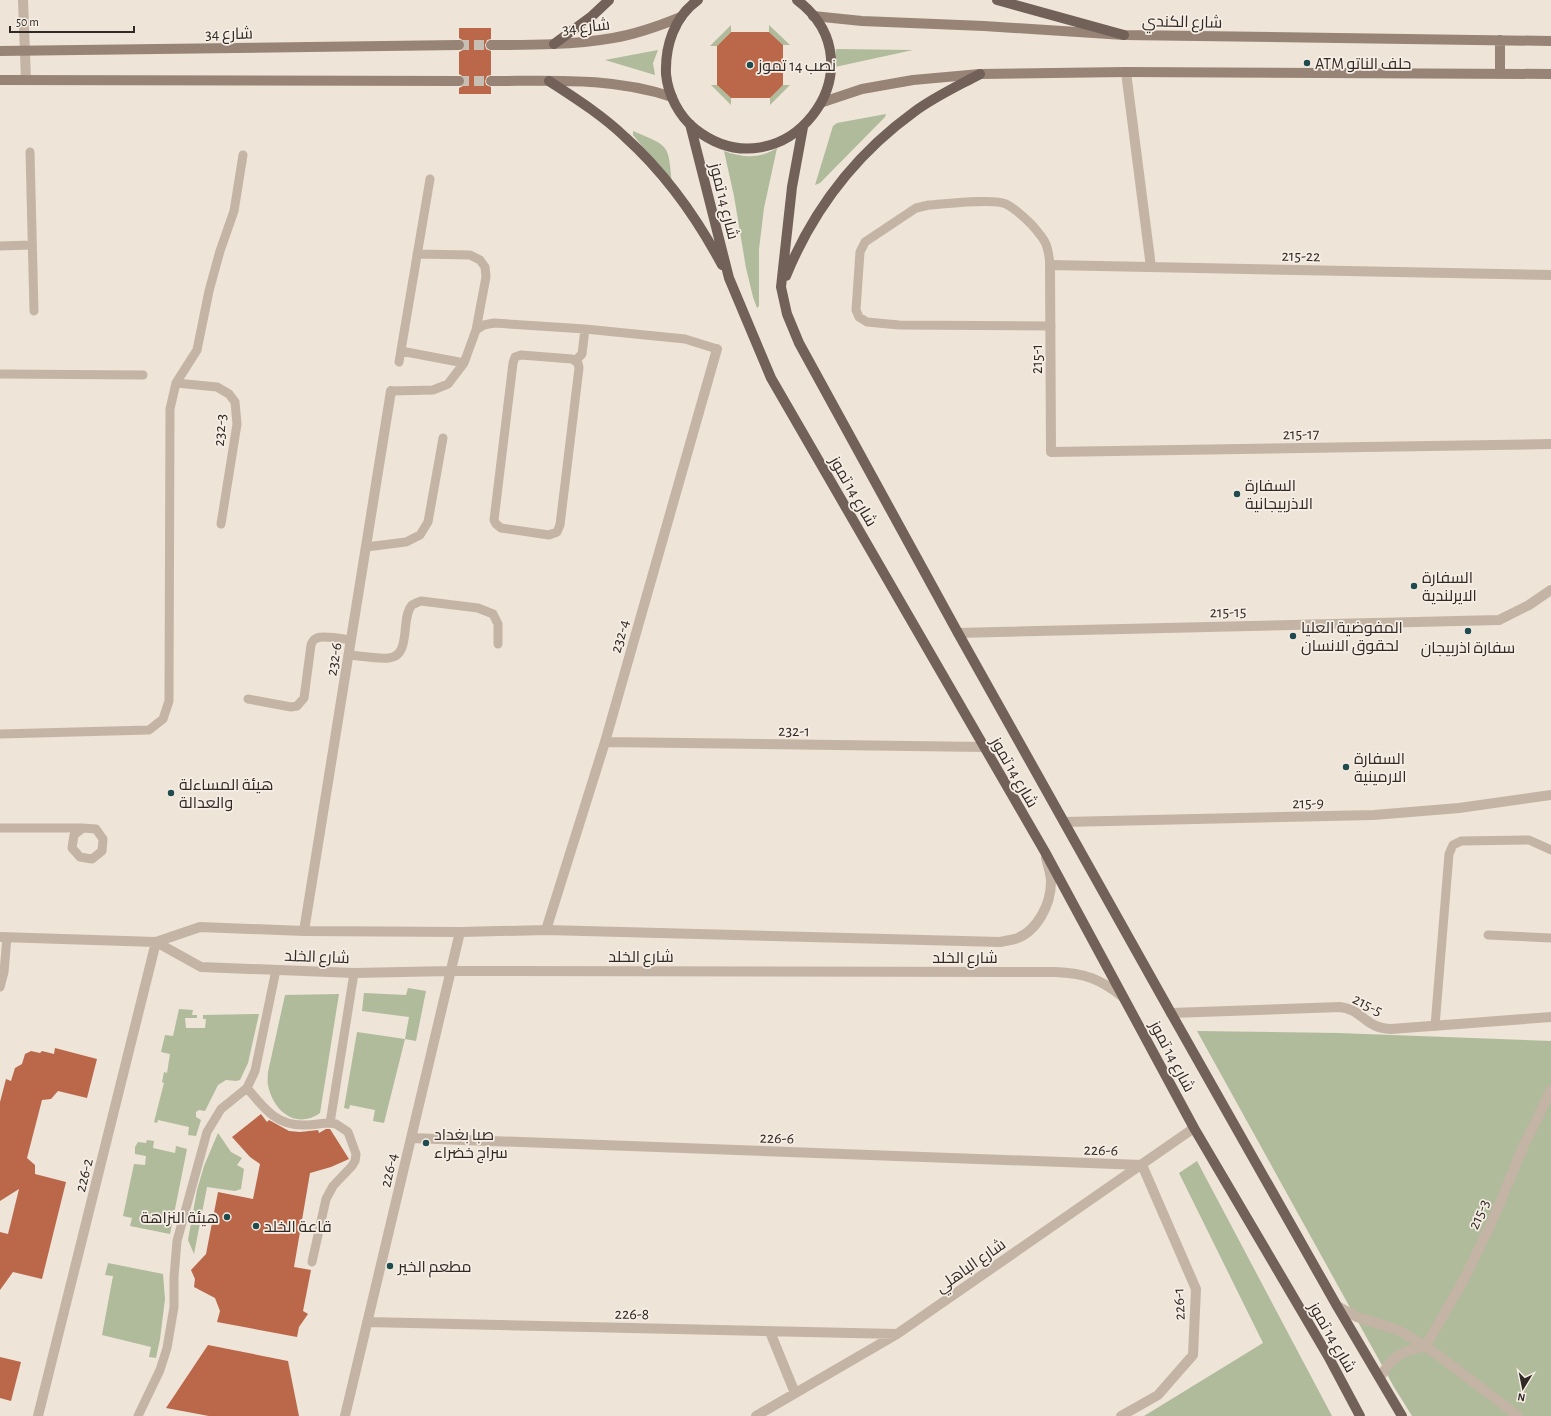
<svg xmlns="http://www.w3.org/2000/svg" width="1551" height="1416" font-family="'Alegreya Sans',Cairo,sans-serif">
<rect width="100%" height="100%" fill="#eee4d8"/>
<path fill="#afbb9a" d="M731,25V32L717,46H710Z
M769,25L790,45H783L769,32Z
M836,49L913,50L835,67Z
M658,50L653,63L655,75L605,60Z
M711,85H717L731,98V105Z
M783,85H790L770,105V98Z
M886,114L885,117L820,183L815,185L833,126L837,123Z
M633,131C670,147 668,143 672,183L633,135Z
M777,148L764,208L759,249V306L757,308L753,297L746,268L734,196L724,151C744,158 759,159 777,148Z
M408,988L426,991L416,1041L405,1039L384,1123L373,1121L375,1110L350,1105L349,1109L344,1108L357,1032L405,1039L409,1017L362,1011L364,993L406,995Z
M339,994L320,1113C296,1130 273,1111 268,1085C267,1081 268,1076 268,1072L285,995Z
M179,1009L193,1010L192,1015H197V1018H185L186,1028H205L206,1019H203V1015L259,1014L248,1063L240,1080L236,1081L226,1080L218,1085L205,1111L199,1110L196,1112V1117L201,1120L196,1136L188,1135L189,1127L158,1120L157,1123L154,1122L164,1083L162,1082L164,1072L167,1073L170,1054L161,1052L165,1035L173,1036Z
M1197,1031L1338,1033L1551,1041V1416H1412L1394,1387Z
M218,1133L231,1152L242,1158L237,1165L244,1169L241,1189L235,1191L207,1187L194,1254L188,1240L197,1190L204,1166Z
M147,1140L154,1141L153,1148L175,1153L176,1146L187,1149L170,1234L130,1226L132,1218L123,1216L134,1164L145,1165L146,1156L135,1154V1147L138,1142L146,1143Z
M1197,1161L1332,1416H1144L1263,1343L1179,1173Z
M108,1263L163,1274L165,1299L160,1339L156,1358L149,1357L151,1347L102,1335L113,1276L105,1275Z"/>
<path fill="#ba674a" d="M459,28H491V39L487,40L485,45L486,49L491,51V75L487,76L485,81L486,85L491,87V94H459V88L463,86L465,81L464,77L459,74V52L463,50L465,45L464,41L459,38Z
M731,32H769L783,45V85L770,98H731L717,85V46Z
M55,1048L97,1059L87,1098L58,1091L51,1099L42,1100L27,1158L35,1165V1174L66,1182L42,1279L13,1272L0,1290V1232L8,1234L19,1189L0,1201V1102L6,1079L11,1081L15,1068L22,1064L25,1054L31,1051L40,1053L42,1051L54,1054Z
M261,1114L267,1122L269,1120L289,1131L300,1132L318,1130L319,1133L326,1129H330L349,1159L331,1167L310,1173L294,1267L311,1270L303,1311L308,1314L299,1327L297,1337L217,1322L220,1311L215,1298L194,1287L195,1279L191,1270L206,1254L218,1192L253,1199L260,1164L250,1157L232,1137Z
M208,1345L288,1361L299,1416H209L166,1408Z
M0,1357L21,1362L11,1401L0,1398Z"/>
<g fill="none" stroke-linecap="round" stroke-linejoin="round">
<path stroke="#c8bfb4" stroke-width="10" stroke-dasharray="10 5" stroke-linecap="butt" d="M459,45H491
M459,81H491"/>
<path stroke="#c4b4a5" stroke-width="9" d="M30,152L34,311
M0,246L31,245
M417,254L470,255L480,260L485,267L486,277L476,330
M1050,265C1048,244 1046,241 1032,225C1024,217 1016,209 1006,204C994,198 945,204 929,205L916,208L865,242L860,252L856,310L859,317L867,322L899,325L1051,326
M401,351L464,363
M521,355L572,359L578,363L579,368L560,525L557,532L549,535L501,528L496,524L494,520L513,363L515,357Z
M575,361L582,354L585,329
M399,362L430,179
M0,374L143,375
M176,383L217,387L229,394L235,402L237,424L221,524
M391,391L433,390L448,384L464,363L476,330L484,325L494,323L585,329L685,339L717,349
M366,547L406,542L420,535L428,522L443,438
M349,655C361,656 376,659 389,658C412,656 400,618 412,605C414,604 418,602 421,601L478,608L493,614L498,624V644
M248,699L291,707L297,706L304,698L311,645C312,642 314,639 317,638C324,635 343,639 351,640
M0,734L149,730L163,719L169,701L170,409L176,383L197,350L209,291L220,251L234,211L243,155
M0,828H83L96,829L103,839L102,851L92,859L80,857L72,848L74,835L83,828
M1488,935L1551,938
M0,987L4,972L7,937
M1435,1026L1449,854L1453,845L1461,841L1529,840L1551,850
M247,1088C264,1108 276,1126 305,1125C314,1125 322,1123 330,1123L336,1124L348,1132L356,1154L355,1161L352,1166L333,1186L326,1199L312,1262
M330,1123L354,973
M138,1416L160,1370L167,1348L174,1307V1277L177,1241L207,1132L221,1109L247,1088L255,1071L276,970"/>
<path stroke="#c4b4a5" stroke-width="10" d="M23,0L26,80
M1126,72L1151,267
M1551,275L1050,265L1051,452L1551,444
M958,633L1499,620L1529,605L1551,590
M605,742L984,747
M1064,822L1374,815L1459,808L1551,795
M546,930L605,742L717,349
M304,931L391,391
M0,937L156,942L200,927L304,931L460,932L546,930L1000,942C1005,941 1010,940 1015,939C1037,932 1051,904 1051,882C1051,874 1048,866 1046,858
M156,942L201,967L354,973L450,971L1055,972C1085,973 1100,979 1123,997
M1171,1013L1340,1007C1364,1010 1364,1028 1391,1029L1551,1017
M411,1138L1142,1165L1196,1289L1193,1355L1158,1395L1121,1416
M1337,1306L1357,1317L1398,1330L1412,1338L1438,1355L1518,1416
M367,1322L897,1334
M770,1332L795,1393
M1425,1347L1463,1281L1490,1226L1524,1145L1551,1090
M1380,1378C1391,1357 1402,1350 1425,1347
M38,1416L156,942
M345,1416L460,932
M756,1416L897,1334L1194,1128"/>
<path stroke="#988377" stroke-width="10" d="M813,16L862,21L984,26L1124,35L1551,41
M1500,40V74
M491,45C532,45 573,45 613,38C637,34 659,26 681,17
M0,51L459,45
M0,80L459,81
M491,81C552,81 613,77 672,97
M823,102L862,89L913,80L980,74L1126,72L1551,74"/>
<path stroke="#726158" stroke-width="10" d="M698,0C674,17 665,46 666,74C668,95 679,116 695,129C783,198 886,67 797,0
M997,0L1124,35
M554,44L592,16L609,0
M549,81C575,98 602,115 625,137C666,174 696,216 722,265
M690,124L729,278L771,378L1045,852L1194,1128L1328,1356L1360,1416
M803,127L792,187L781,287L787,314L799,343L958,633L1171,1013L1337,1306L1402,1416
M786,276C813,210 856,154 914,112C934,97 958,86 980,74"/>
</g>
<g fill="#204b4e" stroke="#f6eee4" stroke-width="1.5">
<circle cx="1307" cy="63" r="4"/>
<circle cx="750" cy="65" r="4"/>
<circle cx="1237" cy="494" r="4"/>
<circle cx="1414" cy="586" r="4"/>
<circle cx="1468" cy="631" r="4"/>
<circle cx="1293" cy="636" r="4"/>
<circle cx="1346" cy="767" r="4"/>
<circle cx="171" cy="793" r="4"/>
<circle cx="426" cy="1143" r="4"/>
<circle cx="227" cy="1217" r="4"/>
<circle cx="256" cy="1226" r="4"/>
<circle cx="390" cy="1266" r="4"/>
</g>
<g text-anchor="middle" stroke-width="3.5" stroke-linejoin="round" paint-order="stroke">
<g font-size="16" fill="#312926" stroke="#f6eee4">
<text transform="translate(1182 21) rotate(1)" y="6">شارع الكندي</text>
<text transform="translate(586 26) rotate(-6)" y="6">شارع 34</text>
<text transform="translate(229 33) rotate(-1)" y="6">شارع 34</text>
<text transform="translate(725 201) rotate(76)" y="6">شارع 14 تموز</text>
<text transform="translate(1301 255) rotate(1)" y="6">215-22</text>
<text transform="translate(1036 359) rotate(-90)" y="6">215-1</text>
<text transform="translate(219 430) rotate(-86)" y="6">232-3</text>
<text transform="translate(1301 433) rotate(-1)" y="6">215-17</text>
<text transform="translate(854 491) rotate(60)" y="6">شارع 14 تموز</text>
<text transform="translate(1228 611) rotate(-1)" y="6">215-15</text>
<text transform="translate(619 636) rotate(-74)" y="6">232-4</text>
<text transform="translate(333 659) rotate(-81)" y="6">232-6</text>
<text transform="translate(794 730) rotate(1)" y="6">232-1</text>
<text transform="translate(1015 772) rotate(60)" y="6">شارع 14 تموز</text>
<text transform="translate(1308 802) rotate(-1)" y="6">215-9</text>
<text transform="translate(317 956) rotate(2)" y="6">شارع الخلد</text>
<text x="641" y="962">شارع الخلد</text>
<text x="965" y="963">شارع الخلد</text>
<text transform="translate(1368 1004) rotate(27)" y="6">215-5</text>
<text transform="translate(1173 1056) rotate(62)" y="6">شارع 14 تموز</text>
<text transform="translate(777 1137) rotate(2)" y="6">226-6</text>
<text transform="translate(1101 1149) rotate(2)" y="6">226-6</text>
<text transform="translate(388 1170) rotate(-77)" y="6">226-4</text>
<text transform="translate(83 1175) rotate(-76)" y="6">226-2</text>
<text transform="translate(1478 1214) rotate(-66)" y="6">215-3</text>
<text transform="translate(970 1265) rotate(-35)" y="6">شارع الباهلي</text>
<text transform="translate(1178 1304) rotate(-93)" y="6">226-1</text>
<text transform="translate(632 1313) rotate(1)" y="6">226-8</text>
<text transform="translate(1333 1337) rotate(60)" y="6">شارع 14 تموز</text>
</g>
<g font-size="16" fill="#312926" stroke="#f6eee4" text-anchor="start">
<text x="1315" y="69">ATM حلف الناتو</text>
<text x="758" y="71">نصب 14 تموز</text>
<text x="1245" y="491">السفارة<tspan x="1245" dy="18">الاذربيجانية</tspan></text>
<text x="1422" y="583">السفارة<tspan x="1422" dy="18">الايرلندية</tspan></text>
<text x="1301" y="633">المفوضية العليا<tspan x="1301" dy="18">لحقوق الانسان</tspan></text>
<text x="1468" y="653" text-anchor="middle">سفارة اذربيجان</text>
<text x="1354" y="764">السفارة<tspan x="1354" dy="18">الارمينية</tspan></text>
<text x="179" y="790">هيئة المساءلة<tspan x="179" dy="18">والعدالة</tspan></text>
<text x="434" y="1140">صبا بغداد<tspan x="434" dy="18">سراج خضراء</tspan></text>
<text x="219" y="1223" text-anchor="end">هيئة النزاهة</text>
<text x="264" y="1232">قاعة الخلد</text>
<text x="398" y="1272">مطعم الخير</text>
</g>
</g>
<g transform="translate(1523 1388) rotate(190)" stroke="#f6eee4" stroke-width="3" paint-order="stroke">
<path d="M0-3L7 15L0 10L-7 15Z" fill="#312926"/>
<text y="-6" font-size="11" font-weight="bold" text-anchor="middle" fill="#312926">N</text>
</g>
<path d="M10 26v6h124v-6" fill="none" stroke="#312926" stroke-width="2"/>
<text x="16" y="26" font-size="12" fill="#312926" stroke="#f6eee4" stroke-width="3" paint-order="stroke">50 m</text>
</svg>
